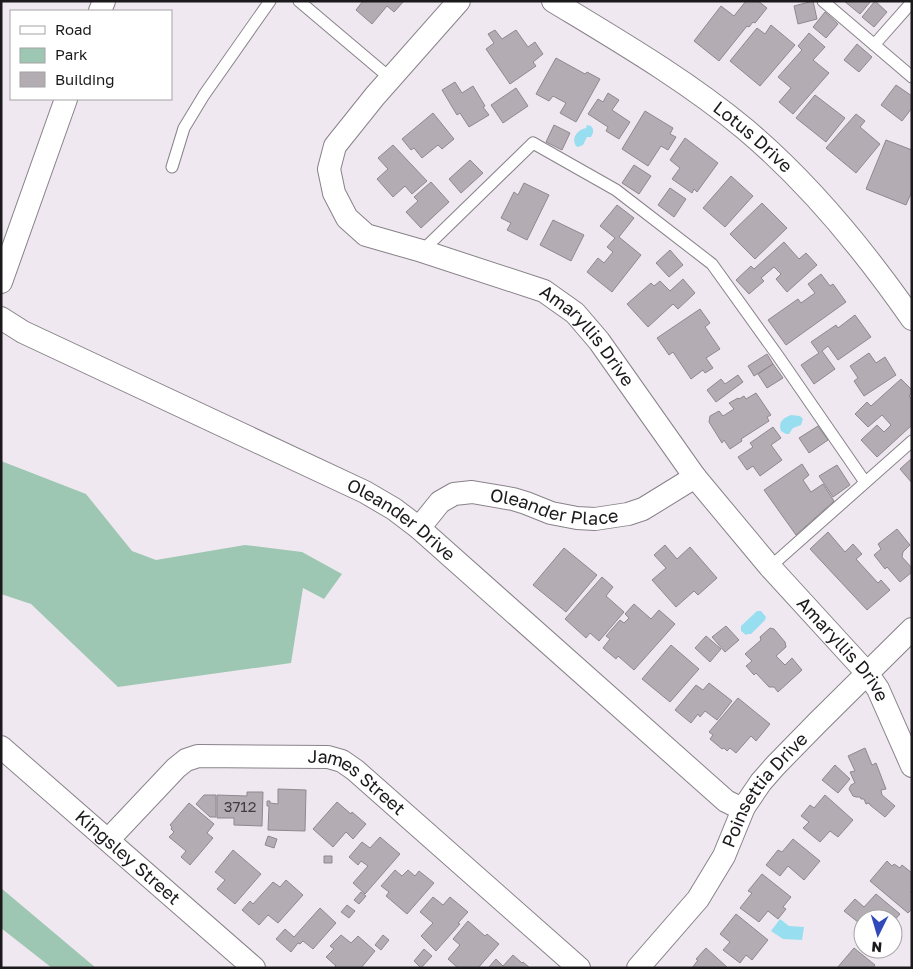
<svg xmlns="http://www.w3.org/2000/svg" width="913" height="969" font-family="'Golos Text',sans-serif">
<rect width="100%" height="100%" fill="#f0e8f0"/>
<path fill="#9dc7b2" d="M1,461L86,494L132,551L156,560L245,545L302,552L342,574L324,599L303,588L291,663L118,687L31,604L1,594Z
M1,888L96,968H52L1,928Z"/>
<path fill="#97def0" d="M587,125L591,126L593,129V133L591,137H587L583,145L578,147L576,146C571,138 577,130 586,128Z
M791,415L800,416L803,419L801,425L793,428L789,434H786L781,431C778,422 783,418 791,415Z
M757,611H761L766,617L765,620L751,634H748L746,635L741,631V626Z
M780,919L789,926L804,927L802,940L783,939L771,931Z"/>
<path fill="#b3acb3" stroke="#8f888f" d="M363,1H404L394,12L387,6L372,24L356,10Z
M746,1H758L767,8L755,23L753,22L749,27L747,26L719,61L694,41L721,6L734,16Z
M813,1L817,19L798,24L794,6Z
M844,1H871L860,14Z
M875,1L887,12L874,27L862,17Z
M825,12L838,24L826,38L813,27Z
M771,25L795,45L760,86L730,61L757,28L765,34Z
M495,30L502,39L516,30L528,47L535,42L543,54L533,62L536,66L510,84L486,49L494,43L488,34Z
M809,33L825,47L813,60L829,73L793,114L779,102L791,88L778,77L802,50L798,46Z
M857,44L872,57L859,72L844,60Z
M556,58L585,74L587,72L600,79L576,122L560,113L566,103L553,96L549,101L536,94Z
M455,82L462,93L473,86L485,106L483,107L489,115L469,127L460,113L457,115L442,90Z
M896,85L912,96V108L902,121L881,105Z
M516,88L528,106L503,123L491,105Z
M608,93L619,100L612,110L630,122L619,139L606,131L608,127L588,114L598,99L603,102Z
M815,95L845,118L826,142L796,118Z
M645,111L673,128L670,134L676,137L668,150L661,146L648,166L622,149Z
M433,113L454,139L442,149L438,145L422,158L414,148L411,150L402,139Z
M856,114L865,121L860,127L880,144L856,173L826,148Z
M554,125L570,133L562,150L546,142Z
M685,138L718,163L697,192L694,189L692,193L672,179L680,168L670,160Z
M886,140L912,150V191L906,205L866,189Z
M393,145L427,181L412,194L405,186L393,197L377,179L388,169L378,158Z
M470,160L483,173L461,193L449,179Z
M634,165L651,176L639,194L622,183Z
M731,176L753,196L725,227L703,208Z
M431,182L449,202L421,228L406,212L418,201L414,197Z
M524,183L549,195L527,240L507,230L511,223L501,218L514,192L518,195Z
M670,188L686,199L674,217L658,205Z
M762,203L787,228L755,259L730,234Z
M617,205L634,218L619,237L641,255L612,292L587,272L598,258L604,263L613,252L607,247L615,238L600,226Z
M553,220L584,235L571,261L540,245Z
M784,242L799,259L806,253L817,265L787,292L776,279L781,274L774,267L761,278L764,281L749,294L736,280L751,266L754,269Z
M670,250L683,265L669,277L656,263Z
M821,274L830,286L833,284L846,302L786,345L768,320L798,299L801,303L815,293L808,284Z
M683,279L695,293L678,309L673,304L648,327L627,304L651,283L654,286L660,281L670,291Z
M700,309L710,323L705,327L720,349L706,358L713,368L705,373L703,370L691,379L673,352L669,355L657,338Z
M855,315L871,337L838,360L828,346L822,351L835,369L814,384L801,365L819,353L811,342L836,325L838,328Z
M869,353L876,363L885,357L896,375L864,396L854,381L858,378L850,366Z
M767,354L773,364L754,376L748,366Z
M773,364L783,378L767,388L758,374Z
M738,375L743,382L716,402L707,390L721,379L725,384Z
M901,379L912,390V393L909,396L912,400V425L877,457L861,440L877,425L884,432L891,425L882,415L868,427L855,414L867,402L871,406Z
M756,393L771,415L767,417L769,421L741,439L742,441L730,449L724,440L722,443L709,422L710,416L719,411L723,416L734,409L729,403L738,398L739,399L744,396L746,399Z
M818,426L828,440L809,453L799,438Z
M773,427L781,438L771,445L782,460L760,476L753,466L747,470L738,457L753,447L750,443Z
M912,458V483L900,469Z
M802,464L809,475L803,480L811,492L823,484L834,501L796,535L764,490Z
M837,465L850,485L833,497L819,476Z
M897,529L910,545L903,552L902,557L912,568V572L900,582L887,567L885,569L874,555L881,549L878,544Z
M828,532L845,552L853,544L862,554L856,559L878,583L881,580L890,590L867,610L810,549Z
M665,545L677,559L690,547L717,578L698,595L694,591L676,607L652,580L666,568L654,555Z
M564,548L597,575L566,612L533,585Z
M602,577L613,587L606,596L624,612L599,641L590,633L586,638L565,619Z
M634,604L651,619L659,610L675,624L634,670L618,656L616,659L603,648L610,639L606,636L620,620L624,623L629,618L625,614Z
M726,626L739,640L725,652L712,637Z
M770,628L774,629L785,642L786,647L776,656L785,665L792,658L802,670L778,692L774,687H769L756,673L754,675L746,666L752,661L745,654L761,640L760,637Z
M706,636L721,649L710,662L695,648Z
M671,645L699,669L670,702L642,679Z
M709,683L732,701L717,720L705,711L700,717L698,714L691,723L675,710L696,685L703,690Z
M738,698L770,724L756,741L751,736L736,753L730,748L727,751L724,748L722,749L710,739L713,735L709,732Z
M865,748L872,765L876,763L886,789L881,790L882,795L895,806L885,817L870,805L869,803L866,804L864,799H861L860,797H856L853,796L849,789L851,785L855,783L850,772L855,771L848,756Z
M835,765L850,779L838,793L822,780Z
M278,789L306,790L305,831L268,830L269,806H267V801H270V803L278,804Z
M247,792H263L262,826L234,825V818H217V795L247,796Z
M204,795H216V817H210L196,804Z
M825,795L853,820L838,837L830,831L820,842L803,828L809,822L801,816L810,805L814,808Z
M337,802L351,814L352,812L366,824L353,839L346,832L333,847L313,829Z
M189,803L214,824L207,833L213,838L190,865L181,857L186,851L169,837L174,832L171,829L172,827L170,825Z
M268,836L277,839L274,848L265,845Z
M380,837L400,854L365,894L353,883L368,866L361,861L358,865L349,857L362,842L370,848Z
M793,839L820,861L804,880L788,866L780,876L766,865L778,850L782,852Z
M233,850L261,874L235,904L217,889L225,880L215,872Z
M324,856H332V863H324Z
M887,861L892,866L894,864L900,868L902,865L912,873V890L910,892L912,893V909L908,913L870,881Z
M395,870L402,876L408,870L415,876L419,871L434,883L407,914L386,896L389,892L381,886Z
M762,874L791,897L783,907L786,909L778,919L768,911L759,922L740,908L752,893L748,891Z
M286,880L303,895L278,923L268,915L259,925L242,910L250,901L253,904L273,882L280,887Z
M361,892L366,896L359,904L354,900Z
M876,894L900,914L893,922V919H863V926L844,911L855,899L864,907Z
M433,897L443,905L450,897L468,912L458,923L460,924L436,951L421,936L433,923L420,912Z
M347,905L355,911L349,918L341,912Z
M320,908L336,923L313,949L303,941L300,944L298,943L291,952L276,939L285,929L294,937Z
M736,914L768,940L752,960L746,955L740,963L723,950L730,942L720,934Z
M468,921L485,936L487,934L499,944L478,968H458L448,959L460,945L453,939Z
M341,935L351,943L358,936L375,951L361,968H334L336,966L326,957L334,949L330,946Z
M383,935L389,940L381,950L375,945Z
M706,948L728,968H692L698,960L696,959Z
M854,948L875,965L873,968H837Z
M424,949L432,956L421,968L414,961Z
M513,955L522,963L523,962L530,968H488L496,959L503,966Z"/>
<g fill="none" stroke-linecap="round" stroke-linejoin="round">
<defs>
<path id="service" d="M299,1L390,78
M823,1L912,77
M874,45L912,2
M172,167L184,128L204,95L270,1
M422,251L533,143L616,190L712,264L778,356L865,482
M770,567L912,441"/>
<g id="minor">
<path id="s1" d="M459,1L375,96L335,146L329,169L334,193L347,218L366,235L422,251L544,291L575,313L599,341L695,477L770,567L867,673L878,689L912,766"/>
<path id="s2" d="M553,1C619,41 686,80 745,129C809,183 864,250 912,319"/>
<path d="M100,11L104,1"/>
<path d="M1,282L66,99"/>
<path id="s3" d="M1,318L23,332L365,492L394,509L419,528L726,801L734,805L744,807"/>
<path id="s4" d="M419,528L440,502L454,494L472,492L513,499L526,503L551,513L577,518L595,519L628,514L643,509L695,477"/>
<path id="s5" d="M1,747L254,968"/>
<path id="s6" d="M108,840L176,768L186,760L198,756L328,757L342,761L355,770L579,968"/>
<path id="s7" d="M638,968L698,899L724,856L744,807L761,782L775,766L818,722L912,629"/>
</g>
</defs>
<use href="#service" stroke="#888289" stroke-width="13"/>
<use href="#minor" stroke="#888289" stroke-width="24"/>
<use href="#service" stroke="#fff" stroke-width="11"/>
<use href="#minor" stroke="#fff" stroke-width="22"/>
</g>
<g text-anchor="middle" stroke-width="4" stroke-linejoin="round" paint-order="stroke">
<g font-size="15" fill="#413e41">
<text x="240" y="812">3712</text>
</g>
<g font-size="18" fill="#1b191b" stroke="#fff">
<text dy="6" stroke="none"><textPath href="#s2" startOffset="242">Lotus Drive</textPath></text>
<text dy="6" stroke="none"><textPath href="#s1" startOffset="542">Amaryllis Drive</textPath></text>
<text dy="6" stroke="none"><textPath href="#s4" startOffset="152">Oleander Place</textPath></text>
<text dy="6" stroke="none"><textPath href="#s3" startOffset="449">Oleander Drive</textPath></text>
<text dy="6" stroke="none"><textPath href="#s1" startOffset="948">Amaryllis Drive</textPath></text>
<text dy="6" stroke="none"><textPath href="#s6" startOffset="291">James Street</textPath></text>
<text dy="6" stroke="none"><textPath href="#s7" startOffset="220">Poinsettia Drive</textPath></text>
<text dy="6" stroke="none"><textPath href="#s5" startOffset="168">Kingsley Street</textPath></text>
</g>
</g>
<rect width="913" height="969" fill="none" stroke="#1b191b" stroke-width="5"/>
<rect x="10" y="10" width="162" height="90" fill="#ffffff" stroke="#a4a3a4"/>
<rect x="20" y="26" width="25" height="8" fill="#ffffff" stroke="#a4a3a4"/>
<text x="55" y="35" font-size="15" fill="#1b191b">Road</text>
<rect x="20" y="48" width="25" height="15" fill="#9dc7b2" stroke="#a4a3a4"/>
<text x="55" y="60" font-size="15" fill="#1b191b">Park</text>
<rect x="20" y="72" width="25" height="15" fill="#b3acb3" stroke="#a4a3a4"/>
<text x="55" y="85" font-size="15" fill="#1b191b">Building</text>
<g transform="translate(878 934) rotate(185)"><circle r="24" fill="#ffffff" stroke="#a4a3a4"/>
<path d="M0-4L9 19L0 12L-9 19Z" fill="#3249ba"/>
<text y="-8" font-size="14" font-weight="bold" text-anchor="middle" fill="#1b191b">N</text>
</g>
</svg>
